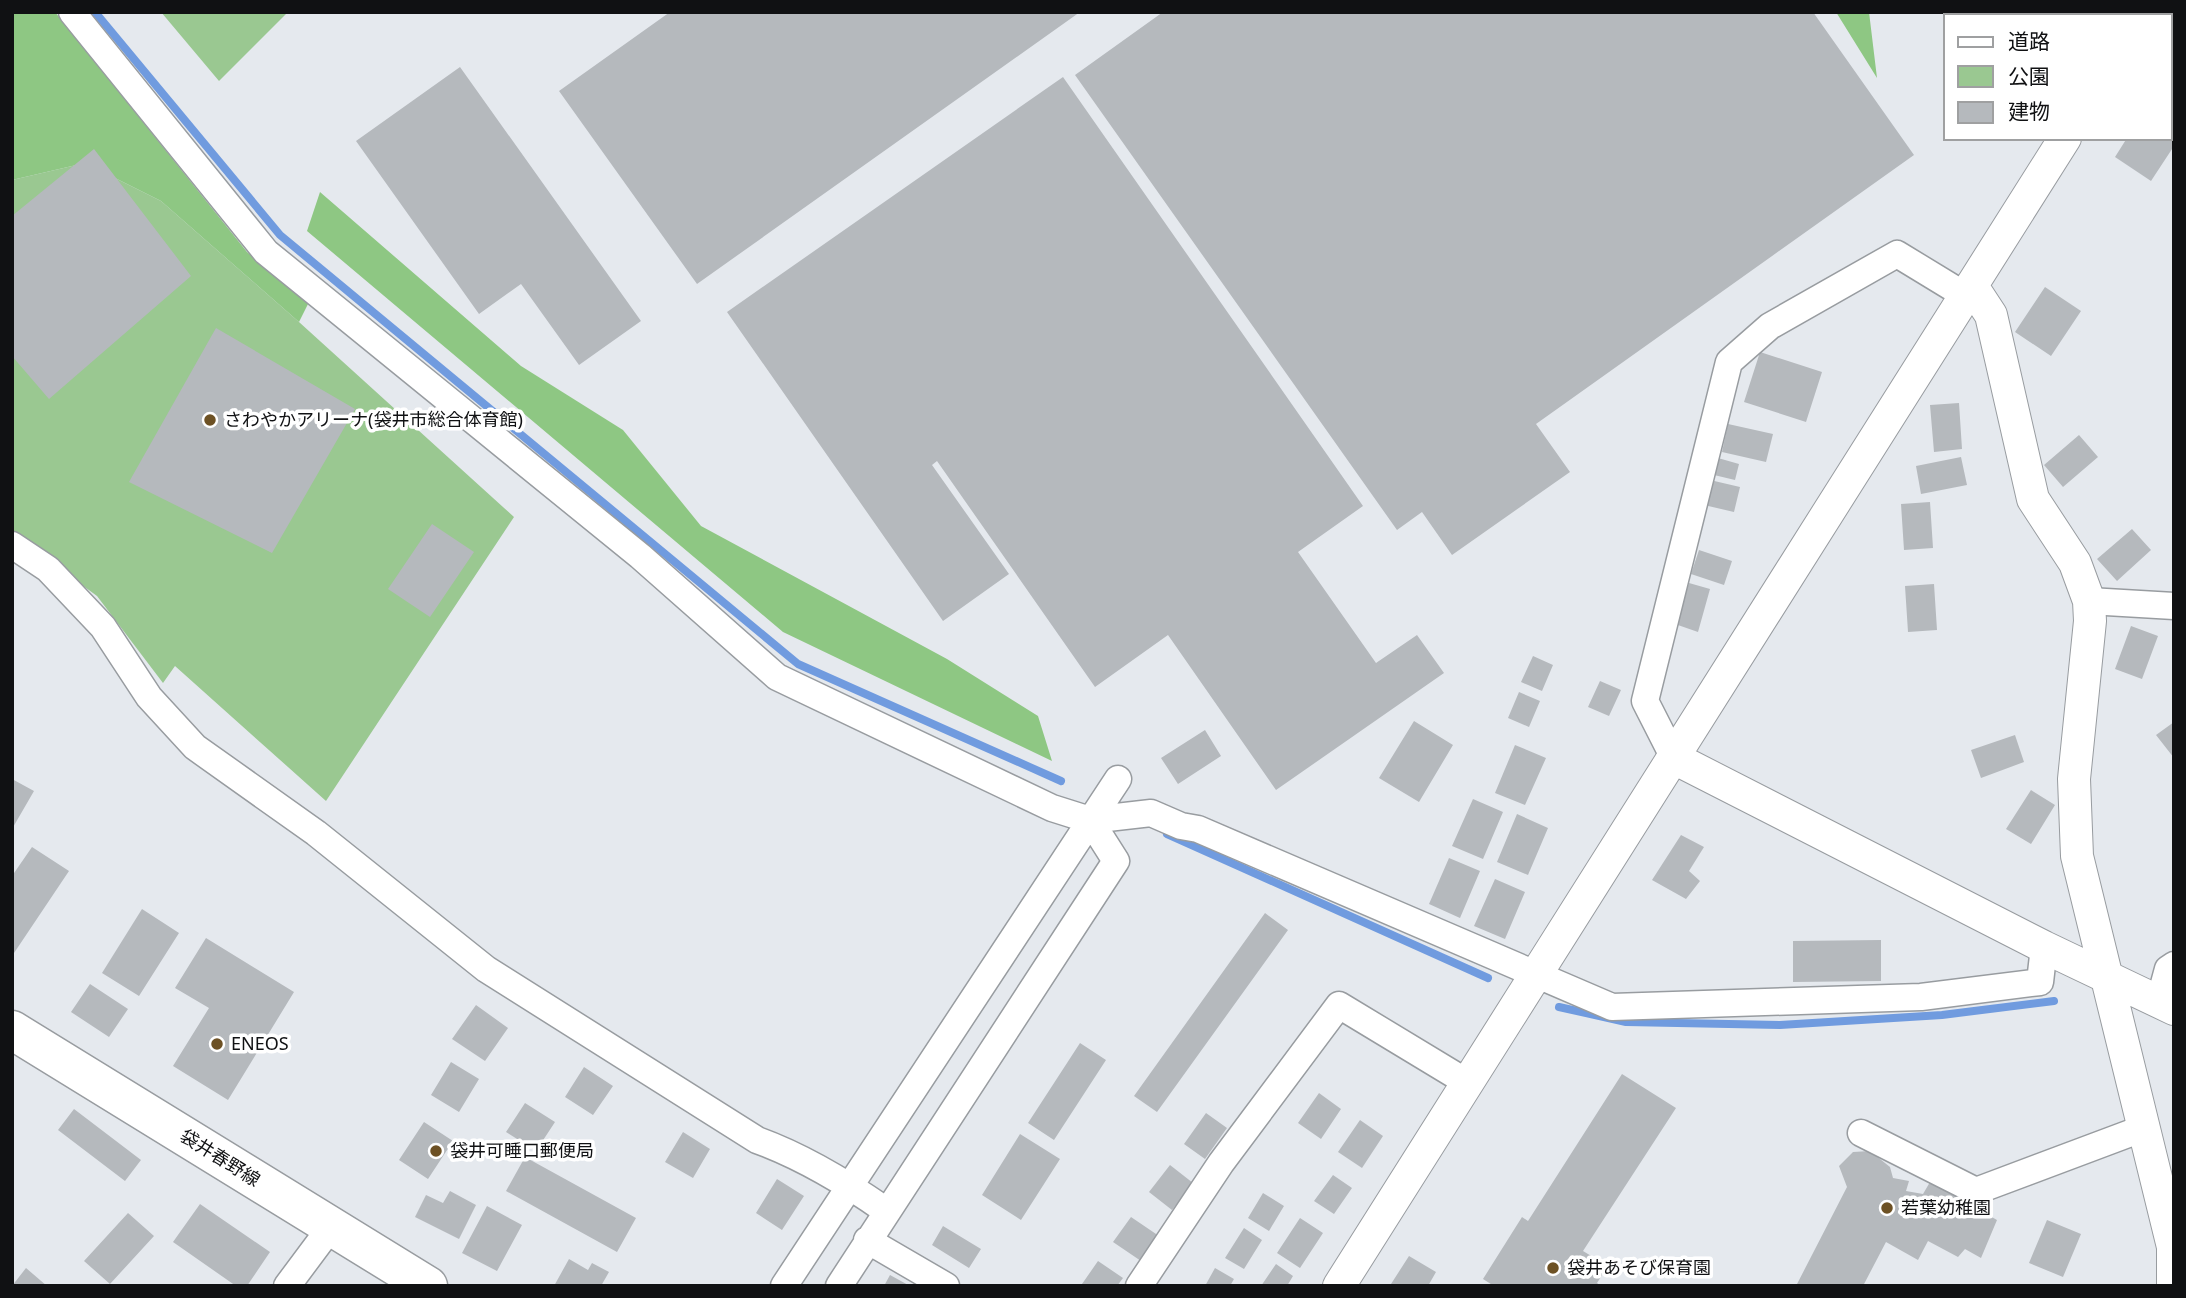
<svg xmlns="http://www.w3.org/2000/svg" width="2186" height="1298" font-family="'Noto Sans','Noto Sans JP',sans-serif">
<rect width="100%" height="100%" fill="#e5e9ee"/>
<path fill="#9ac891" d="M161,12H288L219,81Z
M85,163L161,201L299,322L514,517L326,801L175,666L163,683L97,596L12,534V180Z"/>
<path fill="#8ec783" d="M12,12H55L247,252L309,302L299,322L161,201L85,163L12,180Z
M1836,12H1869L1877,78Z
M320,192L521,366L623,430L701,526L947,659L1038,716L1052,761L783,632L307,231Z"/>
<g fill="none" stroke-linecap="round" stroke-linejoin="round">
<path stroke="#709bdf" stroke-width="8" d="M95,12L280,235L798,664L1061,781
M1167,834L1488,978
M1559,1007L1626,1022L1780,1025L1942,1015L2054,1001"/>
</g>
<path fill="#b5b9bd" d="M670,12H1080L697,284L559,91Z
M1163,12H1813L1914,155L1536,424L1570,472L1452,555L1422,512L1397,530L1075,75Z
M460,67L641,321L579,365L521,284L479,314L356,141Z
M1063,77L1363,506L1298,552L1376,663L1417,635L1444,673L1276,790L1168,635L1095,687L937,461L932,465L1009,574L943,621L727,312Z
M2170,128L2174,131V146L2151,181L2115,157L2127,138H2170Z
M94,149L191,276L49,399L12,356V216Z
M2045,287L2081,311L2051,356L2015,332Z
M216,328L355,409L272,553L129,482Z
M1760,352L1822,372L1806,422L1744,402Z
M1959,403L1962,449L1934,452L1930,405Z
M1728,424L1773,434L1766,462L1722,452Z
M2079,435L2098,457L2063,487L2044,465Z
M1961,457L1967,485L1921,494L1916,466Z
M1718,458L1739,464L1735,480L1714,475Z
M1710,480L1740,487L1734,512L1704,505Z
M1930,502L1933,548L1904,550L1901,504Z
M432,524L474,552L430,617L388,589Z
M2132,529L2151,550L2117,581L2097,559Z
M1699,550L1732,561L1724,585L1691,574Z
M1689,583L1710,589L1698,632L1675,624Z
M1934,584L1937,630L1908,632L1905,586Z
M2131,626L2158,636L2142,679L2115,669Z
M1533,656L1553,665L1542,691L1521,682Z
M1600,681L1621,690L1609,716L1588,707Z
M1519,692L1540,701L1529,727L1508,718Z
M1414,721L1453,745L1419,802L1379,778Z
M2174,722V758L2156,735Z
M1205,730L1221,756L1178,784L1161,758Z
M2015,735L2024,762L1981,778L1971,750Z
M1515,745L1546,758L1525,805L1495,793Z
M12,779L34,791L12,829Z
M2031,790L2055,805L2031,844L2006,829Z
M1473,799L1503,812L1483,859L1452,846Z
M1517,814L1548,828L1528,875L1497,862Z
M1681,835L1704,847L1689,871L1700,881L1686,899L1652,880Z
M32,847L69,871L12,956V876Z
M1449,858L1480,871L1460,918L1429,904Z
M1495,879L1525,892L1505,939L1474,926Z
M142,909L179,933L139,996L102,973Z
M1265,913L1288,930L1157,1112L1134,1096Z
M206,938L294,992L228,1100L173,1066L209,1008L175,988Z
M1881,940V981L1793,982V941Z
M90,984L128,1009L109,1037L71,1012Z
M476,1005L508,1028L485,1061L452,1039Z
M1080,1043L1106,1060L1054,1140L1028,1123Z
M451,1062L479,1079L459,1112L431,1095Z
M584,1067L613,1086L593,1115L565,1097Z
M1622,1074L1676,1108L1583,1251L1608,1266L1597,1283L1601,1286H1494L1483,1279L1522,1217L1528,1221Z
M1319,1093L1341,1109L1321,1139L1298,1123Z
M525,1103L555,1122L536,1151L506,1132Z
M74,1109L141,1160L125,1181L58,1130Z
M1206,1113L1227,1128L1205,1159L1184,1144Z
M1360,1120L1383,1136L1362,1168L1338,1152Z
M424,1122L453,1141L428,1179L399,1160Z
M683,1132L710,1149L693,1178L665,1162Z
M1020,1134L1060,1159L1021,1220L982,1195Z
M1870,1151L1890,1167L1893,1178L1909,1181L1906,1191L1923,1194L1930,1182L1997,1220L1981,1258L1965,1249L1958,1257L1928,1241L1918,1260L1886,1242L1863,1286H1796L1847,1187L1839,1166L1853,1152Z
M525,1157L636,1218L617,1252L506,1191Z
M1170,1165L1193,1183L1172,1210L1149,1192Z
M1333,1175L1352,1188L1334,1214L1314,1201Z
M777,1179L804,1196L782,1230L756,1213Z
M450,1191L476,1205L459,1239L415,1217L426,1195L443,1203Z
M1263,1193L1284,1206L1269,1231L1248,1218Z
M200,1204L270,1252L247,1286H236L173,1242Z
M487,1206L522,1225L497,1271L462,1253Z
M128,1213L154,1236L110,1284L84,1261Z
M1131,1217L1159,1236L1141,1261L1113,1242Z
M1300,1218L1323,1233L1300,1268L1277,1253Z
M2047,1220L2081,1234L2063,1277L2029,1263Z
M943,1226L981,1249L969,1268L932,1245Z
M1244,1228L1262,1240L1244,1269L1225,1258Z
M1409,1256L1436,1272L1428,1286L1391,1284Z
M569,1259L588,1270L592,1263L609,1272L601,1286H554Z
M1098,1261L1123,1278L1117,1286L1082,1284Z
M1276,1264L1293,1276L1287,1286H1261Z
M26,1268L47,1286H12Z
M1215,1268L1234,1279L1230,1286H1205Z
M890,1275L910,1286H884Z"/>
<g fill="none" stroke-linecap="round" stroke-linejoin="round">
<defs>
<path id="minor" d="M72,12L266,252L640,556L777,677L1052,808L1090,820L1151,813L1181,826L1198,829L1612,1007L1921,997L2040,982L2044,947
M2170,101L2174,102
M12,545L48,569L103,627L149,697L195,747L316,833L486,969L757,1140C804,1157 845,1182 885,1210
M2089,601L2174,606
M1674,758L1645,701L1729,362L1770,326L1897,254L1966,296
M2159,1002L2168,969L2174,965
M1861,1133L1976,1191L2144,1128
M867,1240L946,1286
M287,1286L331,1227
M784,1286L1118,779
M839,1286L1116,861L1090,820
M1139,1286L1221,1163L1339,1005L1468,1083"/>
<path id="tertiary" d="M2125,16L2126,12
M1972,286L1991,315L2033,499L2075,563L2089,601L2090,621L2074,779L2077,856L2173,1247V1286
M1674,758L2044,947L2174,1009
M1339,1286L2065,138"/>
<path id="primary" d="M12,1030L428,1286"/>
</defs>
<use href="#minor" stroke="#989ca0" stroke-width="29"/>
<use href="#tertiary" stroke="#989ca0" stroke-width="34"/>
<use href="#primary" stroke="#989ca0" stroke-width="41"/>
<use href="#minor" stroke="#fff" stroke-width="26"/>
<use href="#tertiary" stroke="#fff" stroke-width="32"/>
<use href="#primary" stroke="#fff" stroke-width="38"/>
</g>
<g fill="#6d5124" stroke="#fff" stroke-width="2.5">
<circle cx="210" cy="420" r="7"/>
<circle cx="217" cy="1044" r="7"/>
<circle cx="436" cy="1151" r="7"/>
<circle cx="1887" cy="1208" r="7"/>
<circle cx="1553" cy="1268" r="7"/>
</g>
<g text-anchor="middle" stroke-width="7" stroke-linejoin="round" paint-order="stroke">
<g font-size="18" fill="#101113" stroke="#fff" text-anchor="start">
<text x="224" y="426">さわやかアリーナ(袋井市総合体育館)</text>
<text x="231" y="1050">ENEOS</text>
<text x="450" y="1157">袋井可睡口郵便局</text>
<text x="1901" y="1214">若葉幼稚園</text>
<text x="1567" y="1274">袋井あそび保育園</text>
</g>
<g font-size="18" fill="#101113" stroke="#fff">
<text transform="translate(220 1158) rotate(32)" y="6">袋井春野線</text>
</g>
</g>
<rect width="2186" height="1298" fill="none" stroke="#101113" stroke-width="28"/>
<rect x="1944" y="14" width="228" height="126" fill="#ffffff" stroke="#9fa0a1" stroke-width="2"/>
<rect x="1958" y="37" width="35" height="10" fill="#ffffff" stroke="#9fa0a1" stroke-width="2"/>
<text x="2008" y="49" font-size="21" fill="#101113">道路</text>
<rect x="1958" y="66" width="35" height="21" fill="#9ac891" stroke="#9fa0a1" stroke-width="2"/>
<text x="2008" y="84" font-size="21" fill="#101113">公園</text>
<rect x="1958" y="102" width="35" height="21" fill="#b5b9bd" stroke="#9fa0a1" stroke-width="2"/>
<text x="2008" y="119" font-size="21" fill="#101113">建物</text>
</svg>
